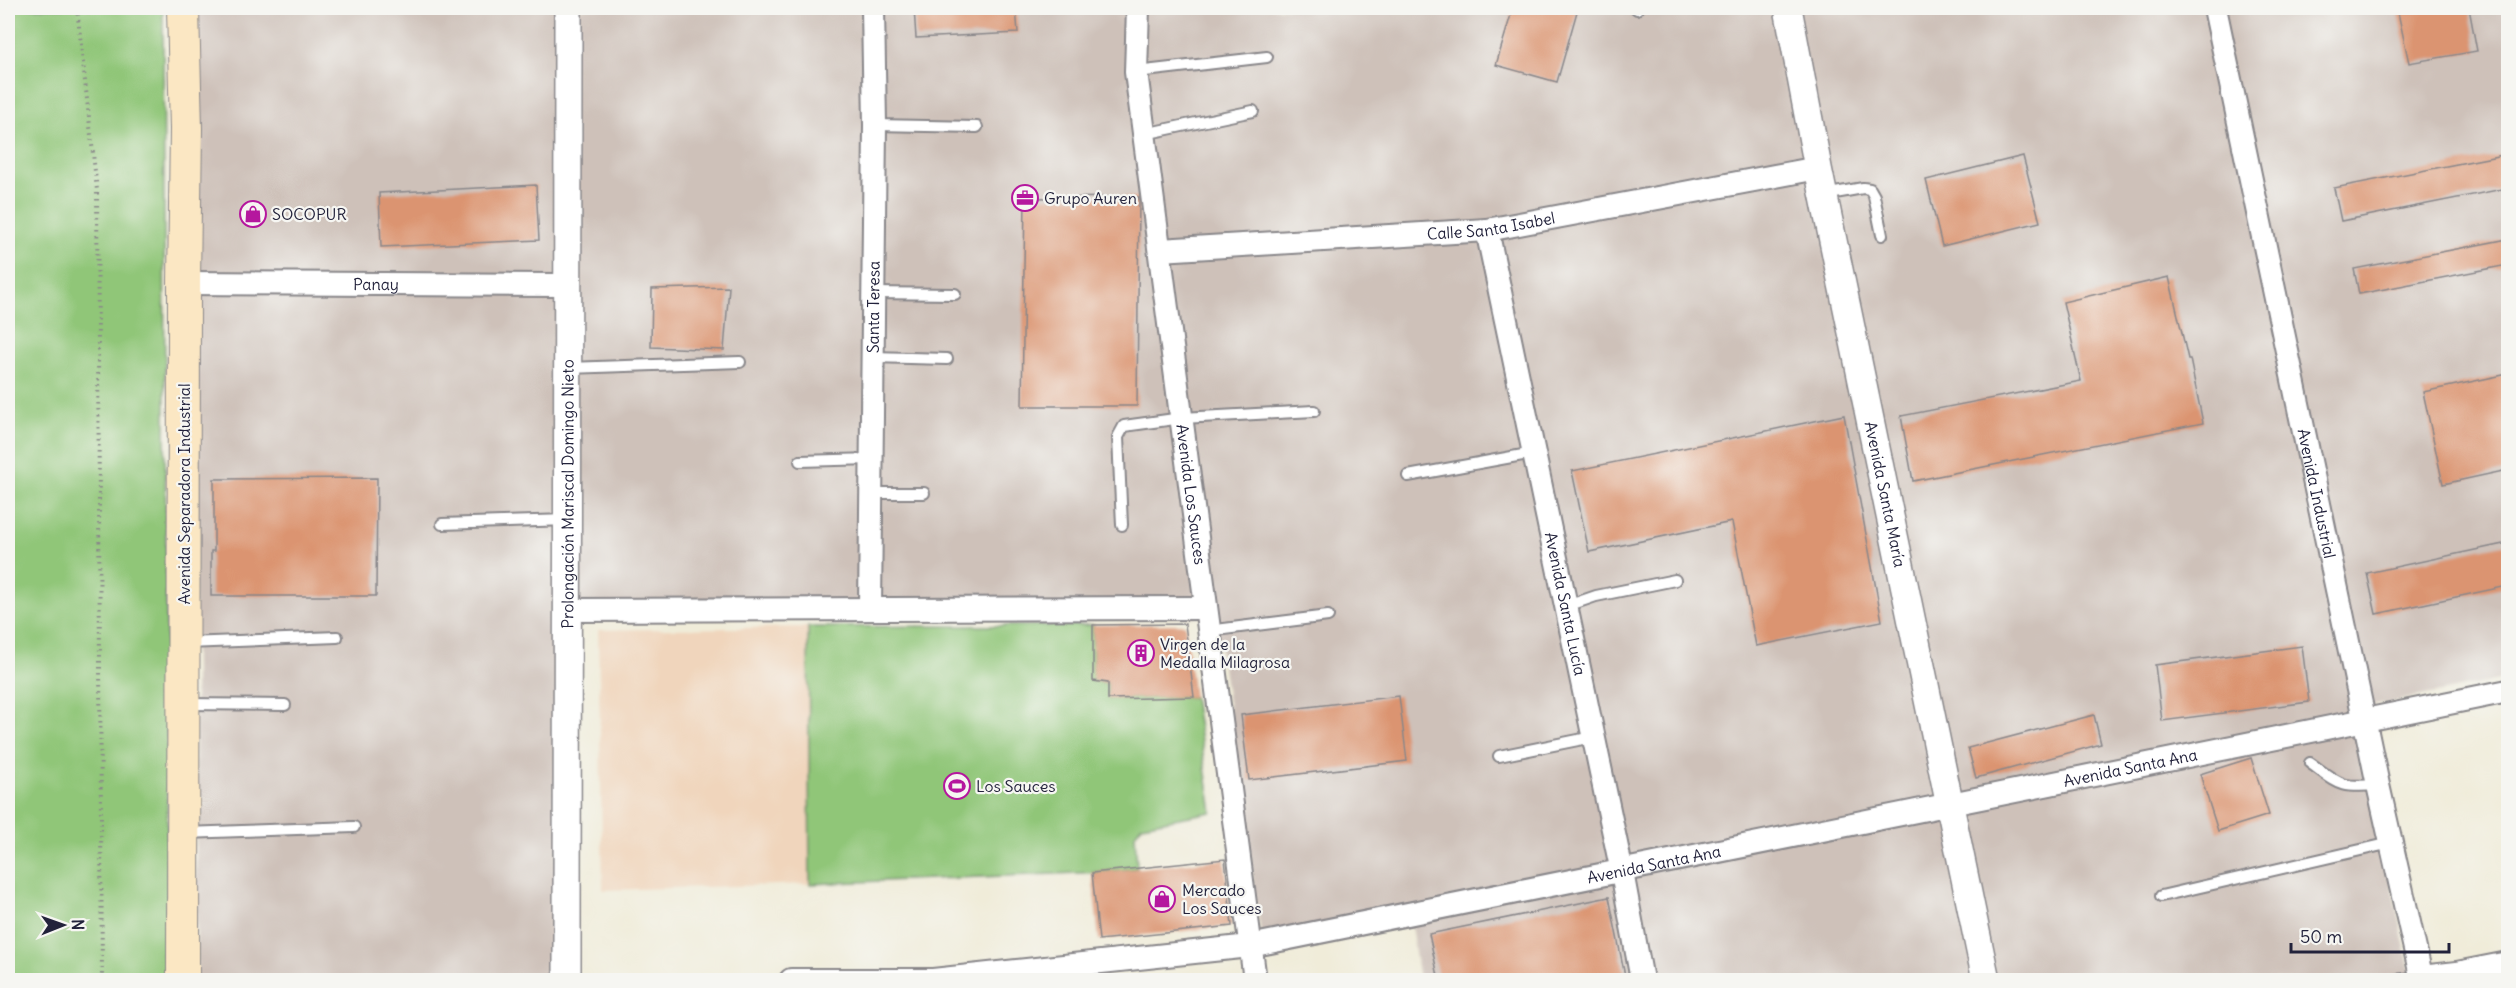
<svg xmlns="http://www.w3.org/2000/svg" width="2516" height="988" font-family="Delius,sans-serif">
<rect width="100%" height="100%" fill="#f6f6f2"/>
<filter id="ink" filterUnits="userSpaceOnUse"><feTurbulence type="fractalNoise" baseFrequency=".0167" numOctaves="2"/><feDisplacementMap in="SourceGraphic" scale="12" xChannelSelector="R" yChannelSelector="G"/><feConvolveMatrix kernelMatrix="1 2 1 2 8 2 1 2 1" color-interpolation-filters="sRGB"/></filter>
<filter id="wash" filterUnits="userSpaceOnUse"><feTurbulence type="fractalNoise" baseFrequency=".008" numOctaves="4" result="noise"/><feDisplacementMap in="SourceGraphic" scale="24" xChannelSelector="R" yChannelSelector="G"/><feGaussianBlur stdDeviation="1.35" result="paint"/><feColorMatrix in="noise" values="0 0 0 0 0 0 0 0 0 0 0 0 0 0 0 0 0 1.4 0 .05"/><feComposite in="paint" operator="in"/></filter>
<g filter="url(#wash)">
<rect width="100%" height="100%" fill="#f0ecd9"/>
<path fill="#f0d5bc" d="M808,627L810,884L603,890L598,630Z"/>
<path fill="#cec1b9" d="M191,8H2508V678L2353,710L2412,980H1419L1411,925L1261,934L1216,618L590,603L567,624L565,980H197Z"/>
<path fill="#90c678" stroke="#59745a" stroke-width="1.5" d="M8,8H163L168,980H8Z
M1093,625V681L1108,683V699L1194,697L1212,812L1142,825L1135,834L1137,868L1103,872L810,884L808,627Z"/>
<g id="blocks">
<path fill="#db9471" d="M914,8H1016L1018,33L916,38Z
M1513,8H1578L1557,82L1496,65Z
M2397,8H2469L2477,51L2409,63Z
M2508,154V188L2341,221L2334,188Z
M2023,156L2040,222L1942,246L1926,180Z
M536,185L539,240L381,247L379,193Z
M1139,197L1137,406H1022L1025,198Z
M2508,239V265L2359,294L2354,269Z
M2169,277L2188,359H2190L2203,423L1913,481L1901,416L2081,381L2063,302Z
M729,287L724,350L651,347L652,289Z
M2508,374V470L2443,484L2423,392Z
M1844,415L1882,621L1756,646L1732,522L1589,552L1572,471Z
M377,478L376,596H211V551H214V479Z
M2508,543V586L2376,614L2367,573Z
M1185,624L1194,697L1108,699V683L1093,681V625Z
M2302,646L2309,702L2162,721L2155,665Z
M1399,696L1407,761L1249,780L1241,715Z
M2094,715L2101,744L1976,778L1968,748Z
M2251,758L2269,815L2218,831L2200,774Z
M1225,859L1232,926L1099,940L1092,873Z
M1609,897L1626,981H1439L1429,934Z"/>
</g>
</g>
<g filter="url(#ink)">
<use href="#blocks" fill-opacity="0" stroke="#89878a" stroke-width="1.5"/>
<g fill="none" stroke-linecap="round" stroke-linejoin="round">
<defs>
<path id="service" d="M1636,8L1637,9
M1136,72L1267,57
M875,125L977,127
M1144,134L1253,111
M1824,195L1863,188L1870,189L1874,196L1882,235
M873,293L955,294
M872,357L947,359
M568,368L740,362
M800,461L872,459
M1408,476L1534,453
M872,493H924
M442,524L568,520
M1122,525L1118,437L1124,426L1182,418L1314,411
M1567,606L1596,596L1675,580
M1208,631L1328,616
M187,643L337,637
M185,704L285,705
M1499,756L1593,737
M2310,763C2341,785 2339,788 2378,785
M185,833L354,827
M2161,896L2391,843
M2395,980L2421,977"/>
<g id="minor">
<path id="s1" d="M1138,8L1136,72L1255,980"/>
<path id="s2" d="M2215,8L2378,785L2422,980"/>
<path id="s3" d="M1487,230L1622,872L1642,980"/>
<path id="s4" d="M1160,250L1487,230L1818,168"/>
<path id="s5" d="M184,283L567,285"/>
<path id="s6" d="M870,609L875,125L873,8"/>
<path d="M569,610L1205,608"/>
<path d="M2421,977L2457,973L2508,963"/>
<path id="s7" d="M791,980H933L1250,946L2508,691"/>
</g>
<g id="tertiary">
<path id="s8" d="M1788,8L1818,168L1986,980"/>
<path id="s9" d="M567,980L568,8"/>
</g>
<path id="secondary" d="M183,8L186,129L184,283L183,980"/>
</defs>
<use href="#service" stroke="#89878a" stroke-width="14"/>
<use href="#minor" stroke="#89878a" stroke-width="26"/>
<use href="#tertiary" stroke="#89878a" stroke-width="30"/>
<use href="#secondary" stroke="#89878a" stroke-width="34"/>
<path stroke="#89878a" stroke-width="4" stroke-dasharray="1.5 4.5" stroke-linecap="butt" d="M77,8L97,190L102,980"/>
<use href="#service" stroke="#fff" stroke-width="10"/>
<use href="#minor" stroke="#fff" stroke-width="22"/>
<use href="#tertiary" stroke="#fff" stroke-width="27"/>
<use href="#secondary" stroke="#fbe7c3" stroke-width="32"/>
</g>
</g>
<defs>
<symbol id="office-ring" viewBox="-11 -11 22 22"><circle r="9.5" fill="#f6f6f2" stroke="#b5179e" stroke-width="1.5"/><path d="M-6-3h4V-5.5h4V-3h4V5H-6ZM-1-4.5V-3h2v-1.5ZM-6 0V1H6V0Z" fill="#b5179e"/></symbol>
<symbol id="shop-ring" viewBox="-11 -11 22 22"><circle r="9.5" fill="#f6f6f2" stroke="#b5179e" stroke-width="1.5"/><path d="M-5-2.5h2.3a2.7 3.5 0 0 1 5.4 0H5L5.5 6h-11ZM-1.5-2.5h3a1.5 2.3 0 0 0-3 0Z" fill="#b5179e"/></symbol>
<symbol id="building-ring" viewBox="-11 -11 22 22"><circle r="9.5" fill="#f6f6f2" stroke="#b5179e" stroke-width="1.5"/><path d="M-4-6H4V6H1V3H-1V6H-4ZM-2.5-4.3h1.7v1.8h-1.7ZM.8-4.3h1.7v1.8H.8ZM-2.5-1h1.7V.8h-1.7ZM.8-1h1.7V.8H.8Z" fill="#b5179e"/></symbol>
<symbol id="stadium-ring" viewBox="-11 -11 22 22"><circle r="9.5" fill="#f6f6f2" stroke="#b5179e" stroke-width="1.5"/><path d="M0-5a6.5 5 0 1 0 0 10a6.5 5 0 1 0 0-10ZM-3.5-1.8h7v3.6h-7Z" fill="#b5179e"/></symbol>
</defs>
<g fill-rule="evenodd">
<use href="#office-ring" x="1010" y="183" width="30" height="30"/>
<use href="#shop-ring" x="238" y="199" width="30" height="30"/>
<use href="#building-ring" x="1126" y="638" width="30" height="30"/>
<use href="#stadium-ring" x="942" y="771" width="30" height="30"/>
<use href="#shop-ring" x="1147" y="884" width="30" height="30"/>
</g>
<g text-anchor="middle" stroke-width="4.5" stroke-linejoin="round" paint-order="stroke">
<g font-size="16" fill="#22223b" stroke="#f6f6f2" text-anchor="start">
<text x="1044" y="204">Grupo Auren</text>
<text x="272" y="220">SOCOPUR</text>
<text x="1160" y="650">Virgen de la<tspan x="1160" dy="18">Medalla Milagrosa</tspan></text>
<text x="976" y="792">Los Sauces</text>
<text x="1182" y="896">Mercado<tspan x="1182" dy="18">Los Sauces</tspan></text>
</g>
<g font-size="16" fill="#22223b" stroke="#f6f6f2">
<text dy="6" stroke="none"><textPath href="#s4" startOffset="332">Calle Santa Isabel</textPath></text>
<text dy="6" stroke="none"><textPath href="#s5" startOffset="192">Panay</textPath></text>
<text dy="6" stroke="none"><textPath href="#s6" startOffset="302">Santa Teresa</textPath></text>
<text transform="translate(184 494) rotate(-90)" y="6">Avenida Separadora Industrial</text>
<text dy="6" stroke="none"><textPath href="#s9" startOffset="486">Prolongación Mariscal Domingo Nieto</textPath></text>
<text dy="6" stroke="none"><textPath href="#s1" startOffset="490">Avenida Los Sauces</textPath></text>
<text dy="6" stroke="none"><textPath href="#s8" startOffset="496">Avenida Santa María</textPath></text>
<text dy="6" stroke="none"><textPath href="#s2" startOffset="496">Avenida Industrial</textPath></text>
<text dy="6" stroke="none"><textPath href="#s3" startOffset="382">Avenida Santa Lucía</textPath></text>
<text dy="6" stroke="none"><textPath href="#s7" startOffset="1359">Avenida Santa Ana</textPath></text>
<text dy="6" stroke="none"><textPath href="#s7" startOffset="873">Avenida Santa Ana</textPath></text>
</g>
</g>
<rect width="2516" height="988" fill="none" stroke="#f6f6f2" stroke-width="30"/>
<g transform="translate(63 925) rotate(89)" stroke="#f6f6f2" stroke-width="4.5" paint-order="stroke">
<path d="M0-4.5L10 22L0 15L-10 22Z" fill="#22223b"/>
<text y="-9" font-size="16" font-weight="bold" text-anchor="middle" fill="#22223b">N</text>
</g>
<path d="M2291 943v9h158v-9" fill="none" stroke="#22223b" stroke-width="3"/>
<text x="2300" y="943" font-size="18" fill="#22223b" stroke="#f6f6f2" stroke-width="4.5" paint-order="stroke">50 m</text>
</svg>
